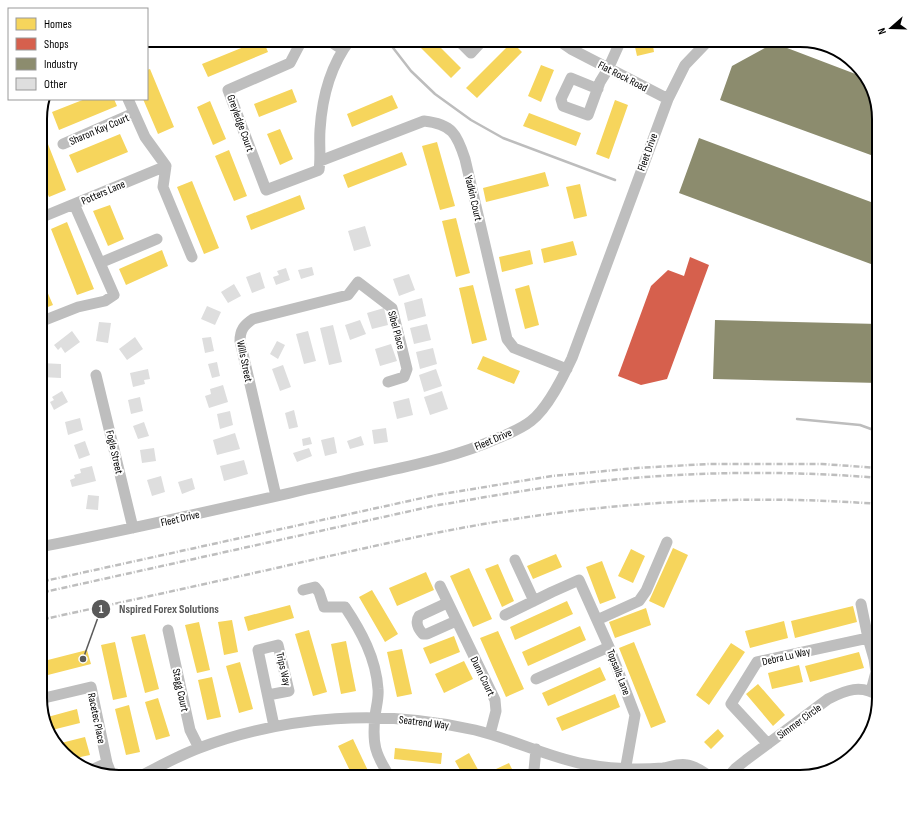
<svg xmlns="http://www.w3.org/2000/svg" width="919" height="817" font-family="'Sofia Sans Condensed',sans-serif">
<rect width="100%" height="100%" fill="#fff"/>
<path fill="#f6d55c" d="M261,40H263L268,52L208,77L202,64Z
M413,40H433L461,68L451,78Z
M640,40H652L654,52L637,56L635,47L641,46Z
M512,42L522,52L477,98L466,88Z
M541,65L554,70L541,102L528,96Z
M150,69L174,127L158,134L143,99H147V70Z
M292,89L297,102L259,117L254,104Z
M392,95L398,108L352,127L347,114Z
M85,99H114L117,106L59,130L52,112Z
M615,100L628,105L609,159L596,154Z
M210,101L226,139L213,145L197,107Z
M529,113L581,133L576,146L523,126Z
M280,129L293,159L280,165L267,134Z
M120,134L128,152L77,173L69,155Z
M46,139L66,190L49,197L40,176V141Z
M437,142L455,206L440,210L422,146Z
M229,150L247,196L234,201L215,156Z
M402,152L407,165L348,188L343,175Z
M545,172L549,186L486,202L483,188Z
M192,181L219,248L204,254L177,187Z
M580,184L587,216L574,219L566,187Z
M300,195L305,209L251,230L246,216Z
M110,205L124,239L108,246L93,211Z
M456,218L470,273L456,277L442,221Z
M67,222L94,289L77,295L51,229Z
M573,241L577,255L544,263L541,249Z
M162,250L168,266L126,285L119,269Z
M530,250L533,264L502,272L499,257Z
M40,275L53,305L40,310Z
M473,285L487,340L472,344L459,288Z
M529,285L539,325L525,329L515,289Z
M483,356L520,371L514,384L477,369Z
M673,548L688,555L664,608L649,601Z
M631,549L645,556L633,583L618,576Z
M556,554L562,567L533,579L527,566Z
M602,561L616,598L600,604L586,567Z
M498,564L514,601L502,607L485,569Z
M469,568L492,619L473,627L450,576Z
M426,572L434,590L397,606L389,588Z
M372,590L398,634L385,642L359,597Z
M879,596V620H878L873,598Z
M567,601L573,614L515,640L510,627Z
M290,605L294,618L248,631L244,617Z
M853,606L857,622L795,638L791,621Z
M646,608L651,625L615,638L609,622Z
M232,620L238,652L224,655L218,622Z
M784,621L788,638L750,648L745,631Z
M199,622L210,670L197,673L185,625Z
M580,626L586,640L528,666L522,652Z
M309,630L327,692L313,696L295,634Z
M498,631L524,689L506,697L480,638Z
M145,634L159,689L145,693L131,637Z
M454,636L460,652L430,664L423,648Z
M346,641L356,691L341,694L331,644Z
M115,642L127,697L113,700L101,645Z
M634,642L666,722L651,728L619,648Z
M731,643L745,652L709,705L696,695Z
M402,649L412,694L397,697L387,652Z
M87,650L91,664L40,677V662Z
M859,652L864,668L810,682L805,666Z
M464,661L473,679L444,693L435,674Z
M240,662L253,709L239,713L226,666Z
M799,665L803,682L772,689L768,673Z
M600,667L606,680L548,706L542,693Z
M212,677L221,717L207,720L198,680Z
M758,684L785,715L773,726L746,694Z
M615,694L620,707L562,731L556,718Z
M158,698L170,736L156,740L145,702Z
M129,705L140,752L126,755L115,709Z
M77,709L80,723L48,731L46,728L44,718Z
M718,729L724,736L711,749L704,742Z
M85,737L90,755L71,759L63,754L57,744Z
M353,739L371,777H353L338,746Z
M395,748L442,753L441,764L394,759Z
M469,753L482,777H464L455,761Z
M509,763L516,777H500L496,769Z"/>
<path fill="#d6604d" d="M690,257L709,265L667,379L641,385L618,376L651,286L668,270L684,276Z"/>
<path fill="#8c8c6e" d="M774,43L866,78L873,89L879,119V158L720,100L732,66Z
M699,138L879,205V267L679,193Z
M715,320L879,324V383L713,379Z"/>
<g fill="none" stroke-linecap="round" stroke-linejoin="round">
<path stroke="#bdbdbd" stroke-width="2.5" d="M387,40L411,71L435,94L471,120L503,138L615,180
M797,419L860,425L871,429L879,435"/>
</g>
<path fill="#dedede" d="M365,226L371,246L354,251L348,231Z
M312,267L314,275L301,279L298,270Z
M286,268L290,280L276,285L273,277L279,275L277,271Z
M260,272L265,288L252,293L246,277Z
M409,274L415,290L399,296L393,279Z
M234,284L241,296L228,303L221,292Z
M422,298L426,316L408,321L404,303Z
M207,306L221,312L215,325L201,319Z
M384,308L388,325L372,329L367,313Z
M360,320L366,334L350,340L345,325Z
M99,322L111,323L108,343L96,341Z
M427,324L431,340L414,344L410,328Z
M333,325L342,362L329,365L320,328Z
M72,331L80,342L65,353L61,347L58,350L54,345Z
M308,331L316,361L304,364L296,334Z
M135,337L143,349L127,360L119,349Z
M211,337L214,351L205,353L202,338Z
M277,341L285,345L278,359L270,354Z
M391,344L397,361L380,366L375,349Z
M433,348L437,364L420,369L416,352Z
M217,362L220,376L212,378L208,364Z
M41,363L61,364V378L41,377Z
M283,365L291,387L280,391L272,369Z
M148,369L150,379L144,380L145,384L133,387L130,373Z
M436,369L442,386L424,392L419,375Z
M223,385L228,402L209,408L205,396L211,394L210,389Z
M62,391L68,402L54,410L50,402L54,400L52,397Z
M442,391L448,409L430,415L424,397Z
M140,397L143,411L131,414L128,400Z
M409,398L413,415L397,419L393,402Z
M294,410L298,427L289,429L285,413Z
M230,411L233,425L220,429L217,414Z
M80,418L83,430L68,435L65,422Z
M144,422L149,436L138,439L133,426Z
M386,428L388,442L374,444L372,430Z
M235,433L240,449L217,455L213,440Z
M361,436L364,445L350,449L347,441Z
M310,437L312,444L303,446L302,439Z
M334,437L337,453L325,456L321,440Z
M85,441L90,455L79,459L74,445Z
M154,448L156,461L142,463L140,450Z
M309,448L312,456L297,462L293,453Z
M244,460L248,474L224,481L220,466Z
M92,466L96,481L72,487L70,480L75,478L74,475L81,473L80,469Z
M161,476L165,492L152,496L147,480Z
M192,478L195,489L182,494L178,482Z
M88,495L99,496L98,510L86,509Z"/>
<g fill="none" stroke-linecap="round" stroke-linejoin="round">
<path stroke="#bebebe" stroke-width="11" d="M302,40L290,63L228,90L266,190L319,170C321,157 319,143 320,130C322,98 330,66 350,40
M328,40L343,50
M458,40L471,53L483,40
M558,40L571,49L668,99
M598,89L571,78L561,99L563,106L588,115L600,82L608,69L621,40
M128,99L145,137L166,166
M63,144L134,113
M320,161L424,121C452,124 457,134 465,159L507,339L514,348L567,369
M166,166L163,187L192,257
M74,204L100,263L157,239
M40,218L166,166
M40,322L78,307L105,301L114,295L100,263
M96,375L133,528
M276,496L240,341C240,330 244,325 253,319L348,295L358,282L392,308L407,369L404,377L388,382
M40,547C143,527 245,503 347,480C397,468 449,460 496,439C508,434 521,429 531,421C548,408 563,377 572,358L668,99L685,65L709,40
M515,560L534,601
M440,586L495,700L496,711L490,734
M303,590L315,587L319,592L324,607H345C361,631 376,658 378,689C379,698 376,707 375,716C372,744 375,754 390,777
M447,603L419,616C415,622 418,629 423,634H427L456,621
M861,604L868,638L874,659L876,672L871,691
M505,615L552,592L579,580L609,647L635,715L624,777
M597,620L639,601L646,591L667,542
M168,630L190,730L199,748
M536,679L609,647
M268,695L289,691L278,645L258,650L274,726
M40,699L91,687L107,763L112,776
M768,744L731,704L757,662L868,638
M536,749L534,770L538,777
M89,771L107,763
M139,777C158,767 178,756 199,748C287,715 383,709 475,730C512,739 547,757 584,764C610,769 637,770 663,768C670,767 679,763 687,765C696,766 703,772 711,777
M728,777L736,768L746,760L828,699C846,690 861,684 879,696"/>
<path stroke="#bebebe" stroke-width="2.5" stroke-dasharray="6 2 1 2" stroke-linecap="butt" d="M40,582L436,495L552,476L637,468L708,464H822L879,468
M40,593L433,506C475,499 517,491 559,486C662,472 775,469 879,478
M40,620C132,600 224,580 316,559C384,544 452,528 521,518C639,500 760,495 879,504"/>
</g>
<g text-anchor="middle" stroke-width="4" stroke-linejoin="round" paint-order="stroke">
<g font-size="11" fill="#000" stroke="#fff">
<text transform="translate(623 76) rotate(27)" y="4">Flat Rock Road</text>
<text transform="translate(241 123) rotate(70)" y="4">Greyledge Court</text>
<text transform="translate(99 129) rotate(-23)" y="4">Sharon Kay Court</text>
<text transform="translate(647 152) rotate(-70)" y="4">Fleet Drive</text>
<text transform="translate(103 192) rotate(-23)" y="4">Potters Lane</text>
<text transform="translate(474 198) rotate(77)" y="4">Yadkin Court</text>
<text transform="translate(397 330) rotate(75)" y="4">Sibel Place</text>
<text transform="translate(245 361) rotate(78)" y="4">Wills Street</text>
<text transform="translate(493 439) rotate(-23)" y="4">Fleet Drive</text>
<text transform="translate(115 452) rotate(77)" y="4">Fogle Street</text>
<text transform="translate(180 518) rotate(-13)" y="4">Fleet Drive</text>
<text transform="translate(786 656) rotate(-13)" y="4">Debra Lu Way</text>
<text transform="translate(284 669) rotate(77)" y="4">Trips Way</text>
<text transform="translate(619 672) rotate(69)" y="4">Topsails Lane</text>
<text transform="translate(483 676) rotate(64)" y="4">Dunn Court</text>
<text transform="translate(181 690) rotate(78)" y="4">Stagg Court</text>
<text transform="translate(97 718) rotate(78)" y="4">Racetec Place</text>
<text transform="translate(799 721) rotate(-36)" y="4">Simmer Circle</text>
<text transform="translate(424 722) rotate(7)" y="4">Seatrend Way</text>
</g>
</g>
<path d="M0 0H919V817H0ZM119 47H800A72 72 0 0 1 872 119V698A72 72 0 0 1 800 770H119A72 72 0 0 1 47 698V119A72 72 0 0 1 119 47Z" fill="#fff" fill-rule="evenodd"/>
<path fill="none" stroke="#000" stroke-width="2" d="M119 47H800A72 72 0 0 1 872 119V698A72 72 0 0 1 800 770H119A72 72 0 0 1 47 698V119A72 72 0 0 1 119 47Z"/>
<path fill="none" stroke="#595959" stroke-width="1.5" d="M83 659L101 609"/>
<g fill="#595959" stroke="#fff" stroke-width="1.5">
<circle cx="83" cy="659" r="4"/>
<circle cx="101" cy="609" r="10"/>
</g>
<g font-size="12" text-anchor="middle" font-weight="bold" fill="#fff">
<text x="101" y="613">1</text>
</g>
<g font-size="12" text-anchor="middle" font-weight="bold" fill="#595959" stroke="#fff" stroke-width="4" stroke-linejoin="round" paint-order="stroke">
<text x="169" y="613">Nspired Forex Solutions</text>
</g>
<rect x="8" y="8" width="140" height="92" fill="#ffffff" stroke="#999999"/>
<rect x="16" y="18" width="20" height="12" fill="#f6d55c" stroke="#999999"/>
<text x="44" y="28" font-size="12" fill="#000000">Homes</text>
<rect x="16" y="38" width="20" height="12" fill="#d6604d" stroke="#999999"/>
<text x="44" y="48" font-size="12" fill="#000000">Shops</text>
<rect x="16" y="58" width="20" height="12" fill="#8c8c6e" stroke="#999999"/>
<text x="44" y="68" font-size="12" fill="#000000">Industry</text>
<rect x="16" y="78" width="20" height="12" fill="#dedede" stroke="#999999"/>
<text x="44" y="88" font-size="12" fill="#000000">Other</text>
<g transform="translate(891 28) rotate(250)" stroke="#ffffff" stroke-width="3" paint-order="stroke">
<path d="M0-3L7 15L0 10L-7 15Z" fill="#000000"/>
<text y="-6" font-size="11" font-weight="bold" text-anchor="middle" fill="#000000">N</text>
</g>
</svg>
